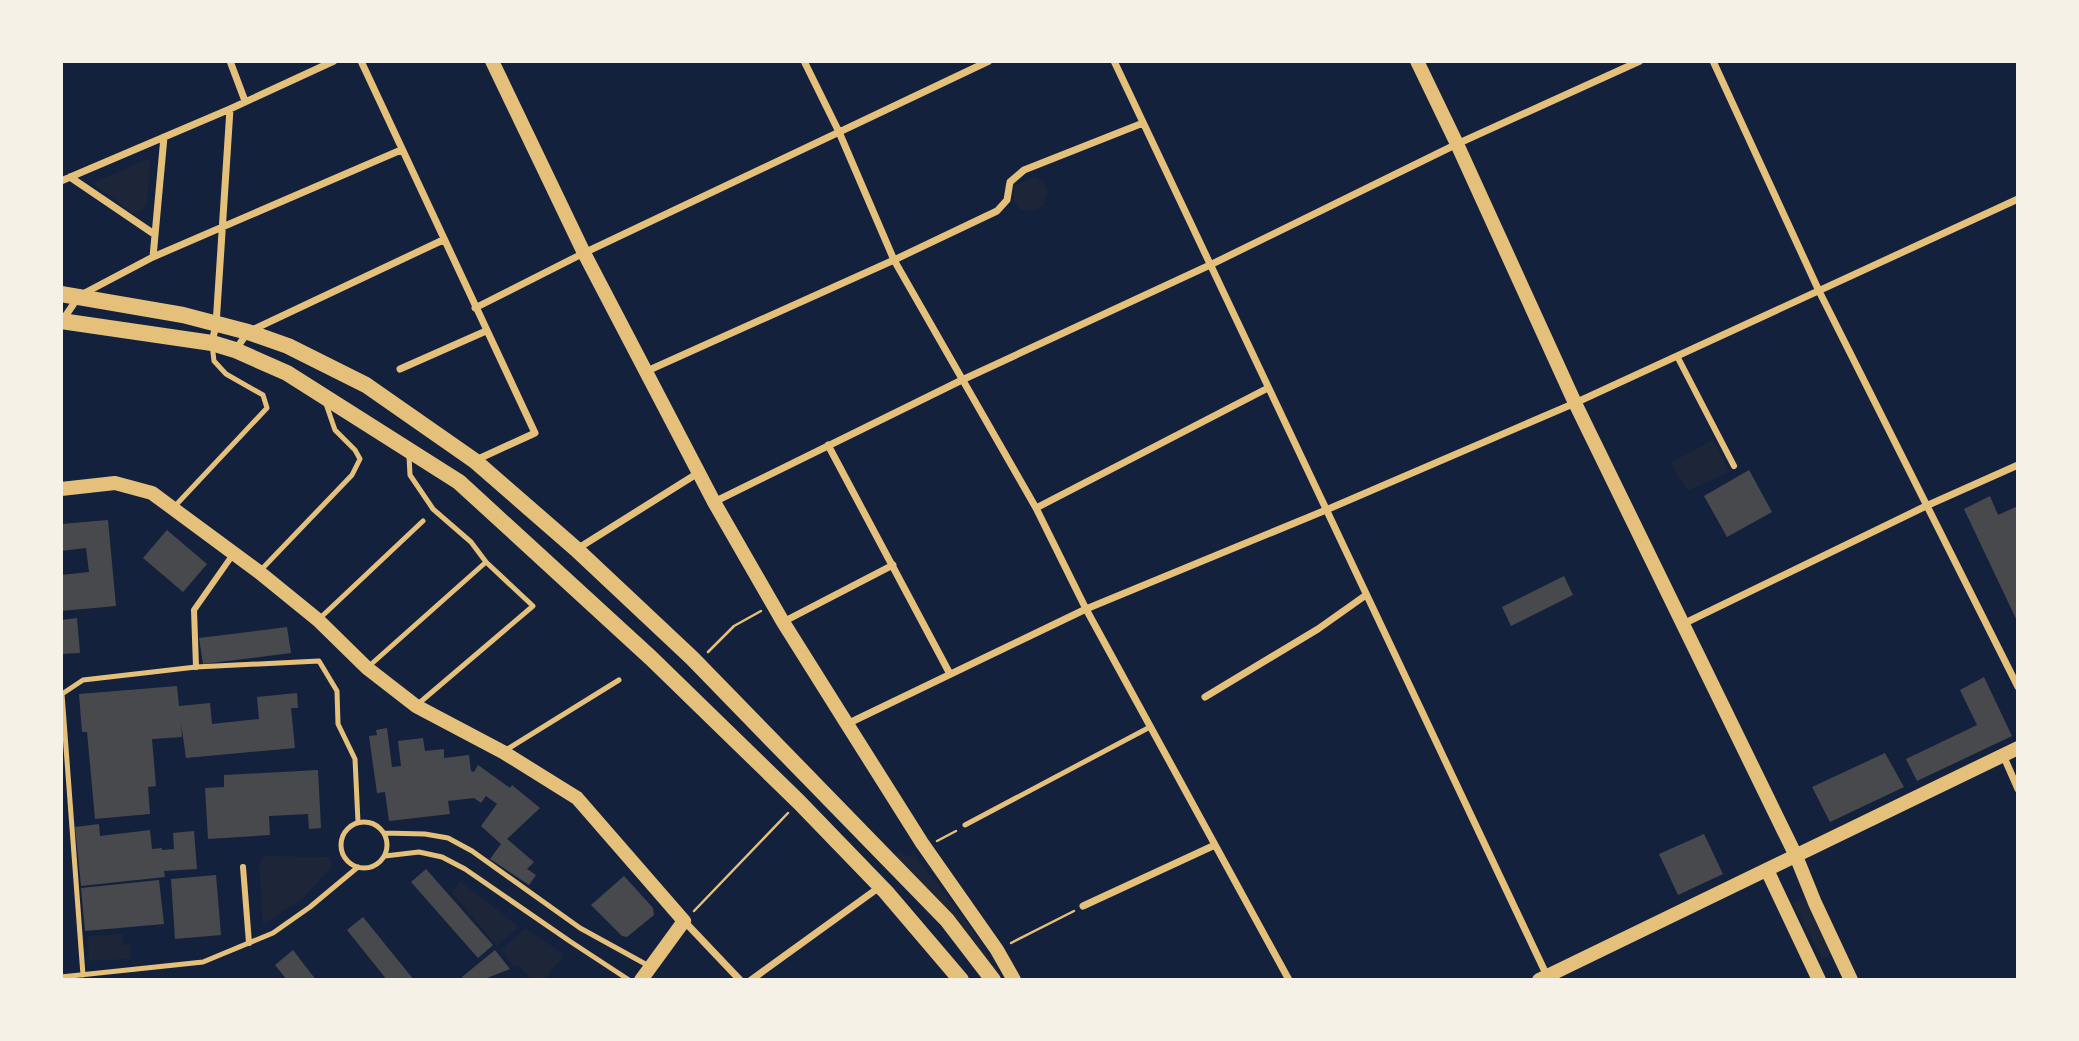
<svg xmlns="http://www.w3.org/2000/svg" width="2079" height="1041" font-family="'Public Sans',sans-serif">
<rect width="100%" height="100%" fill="#14213d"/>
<path fill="#1d2539" d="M150,158L147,206L133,214L93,183Z
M1035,177L1043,183L1048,191L1044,205L1032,211L1021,210L1014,202V186Z
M1713,440L1730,471L1688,491L1670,463Z
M899,851L909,857L914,854L971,928L998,973L892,859Z
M263,856L328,857L331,859L332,866L303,898L263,925L259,864Z
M460,881L519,927L497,946L452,893Z
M1804,898L1832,954L1822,959L1793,903Z
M525,928L561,952L563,957L544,980H532L519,966H513L501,950Z
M123,934V945H130L131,959L89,961L88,936Z"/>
<path fill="#48494c" d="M1749,470L1772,512L1727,537L1704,496Z
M1990,496L1998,515L2018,506V623L1964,509Z
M108,520L116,606L61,611V575L89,572L86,548L61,551V524Z
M167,530L207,564L183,592L143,558Z
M1564,576L1573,595L1511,626L1502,607Z
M77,618L80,653L61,654V620Z
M287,627L291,653L203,664L199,638Z
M1984,677L2012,736L1917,781L1906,759L1977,725L1960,690Z
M177,686L179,706L210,703L212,724L259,719L257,697L297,693L298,708H291L295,748L186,758L181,723L182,737L152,739L156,786L148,787L150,814L95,819L87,732H82L79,694Z
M387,728L392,767L401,766L398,741L423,738L425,751L444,749V758L469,755L471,771L474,772L478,765L510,788L512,785L540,808L507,839L534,862L527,869L536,875L529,885L490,859L501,844L481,826L497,804L486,796L481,803L474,798L448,801L450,814L389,821L385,792L377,793L369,736L377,735L376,730Z
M1885,753L1904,787L1830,822L1812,787Z
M318,770L321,828L309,829L308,814L269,816L270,835L208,839L205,788L224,787V775Z
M99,824L100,836L150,830L152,849L162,848V850L174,849L173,833L194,831L197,869L164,871L165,877L81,886L75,827Z
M1704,834L1723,874L1678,895L1659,854Z
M426,869L493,945L478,958L411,882Z
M216,875L221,935L175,939L171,879Z
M624,876L653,908L654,915L627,937L622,936L591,905Z
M159,880L164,924L85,931L81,888Z
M363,917L414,980H387L347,930Z
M293,950L316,980H287L275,965Z
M495,950L510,969L482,980H464L462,977Z"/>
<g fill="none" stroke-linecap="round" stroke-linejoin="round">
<path stroke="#e5c07b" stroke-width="2.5" d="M708,652L734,626L761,611
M937,841L956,831
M694,911L788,813
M1011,943L1074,911"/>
<path stroke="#e5c07b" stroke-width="5" d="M409,456L410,475L433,509L471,542L486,562L533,606L418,704
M175,506L267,408L263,395L226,374L214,361L212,344
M259,572L352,475L360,459L355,450L335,430L325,401
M318,620L423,521
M368,667L486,562
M506,750L619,680
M341 845a23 23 0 1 1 46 0a23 23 0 1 1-46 0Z
M965,825L1150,727
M384,833L425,834L448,838L472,851L580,928L649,966
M385,856L419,852L442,857L465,869L571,942L629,980
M83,975L62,694L83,680L196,667L319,661L337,691L338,724L355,759L358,822
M61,977L203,962L273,933L310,907L358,867"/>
<path stroke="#e5c07b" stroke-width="6" d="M1677,356L1734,466
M196,667L194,610L234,553
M243,867L249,943"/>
<path stroke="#e5c07b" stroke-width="7" d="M230,61L245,101
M361,61L535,433L476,460
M804,61L839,132L894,260L1036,508L1086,609L1289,980
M1114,61L1548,978
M1713,61L1819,291L2018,687
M70,177L154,234
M61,181L230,109L334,61
M153,257L164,137
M475,308L584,253L989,61
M62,321L79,296L153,257L401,150
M212,342L216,325L230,109
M236,349L248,332L443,240
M400,369L486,331
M647,371L894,260L997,211L1007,200L1010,182L1024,170L1143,123
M828,445L950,674
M714,502L962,380L1210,265L1457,144L1640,61
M1036,508L1268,388
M577,549L698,473
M783,622L893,565
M1683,624L1926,506L2018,465
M1205,697L1318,629L1366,595
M847,724L1086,609L1326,510L1575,403L2018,199
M2003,755L2018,789
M1083,906L1215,845
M684,921L740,980
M751,980L881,886"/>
<path stroke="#e5c07b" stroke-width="14" d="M492,61L584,253L714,502L783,622L847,724L922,843L997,950L1014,980
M1417,61L1457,144L1575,403L1796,856L1815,903L1851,980
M61,489L115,483L152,493L259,572L318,620L367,668L416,706L503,752L577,798L684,921L641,980
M1767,870L1819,980
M1539,980L2018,748"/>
<path stroke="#e5c07b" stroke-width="16" d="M61,294L183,315L248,332L288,346L366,385L475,461L576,549L692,658L947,920L993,980
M61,321L212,343L235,350L287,373L459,482L651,658L799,802L886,892L961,980"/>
</g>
<rect width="2079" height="1041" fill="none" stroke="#f6f1e7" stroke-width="126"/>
</svg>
